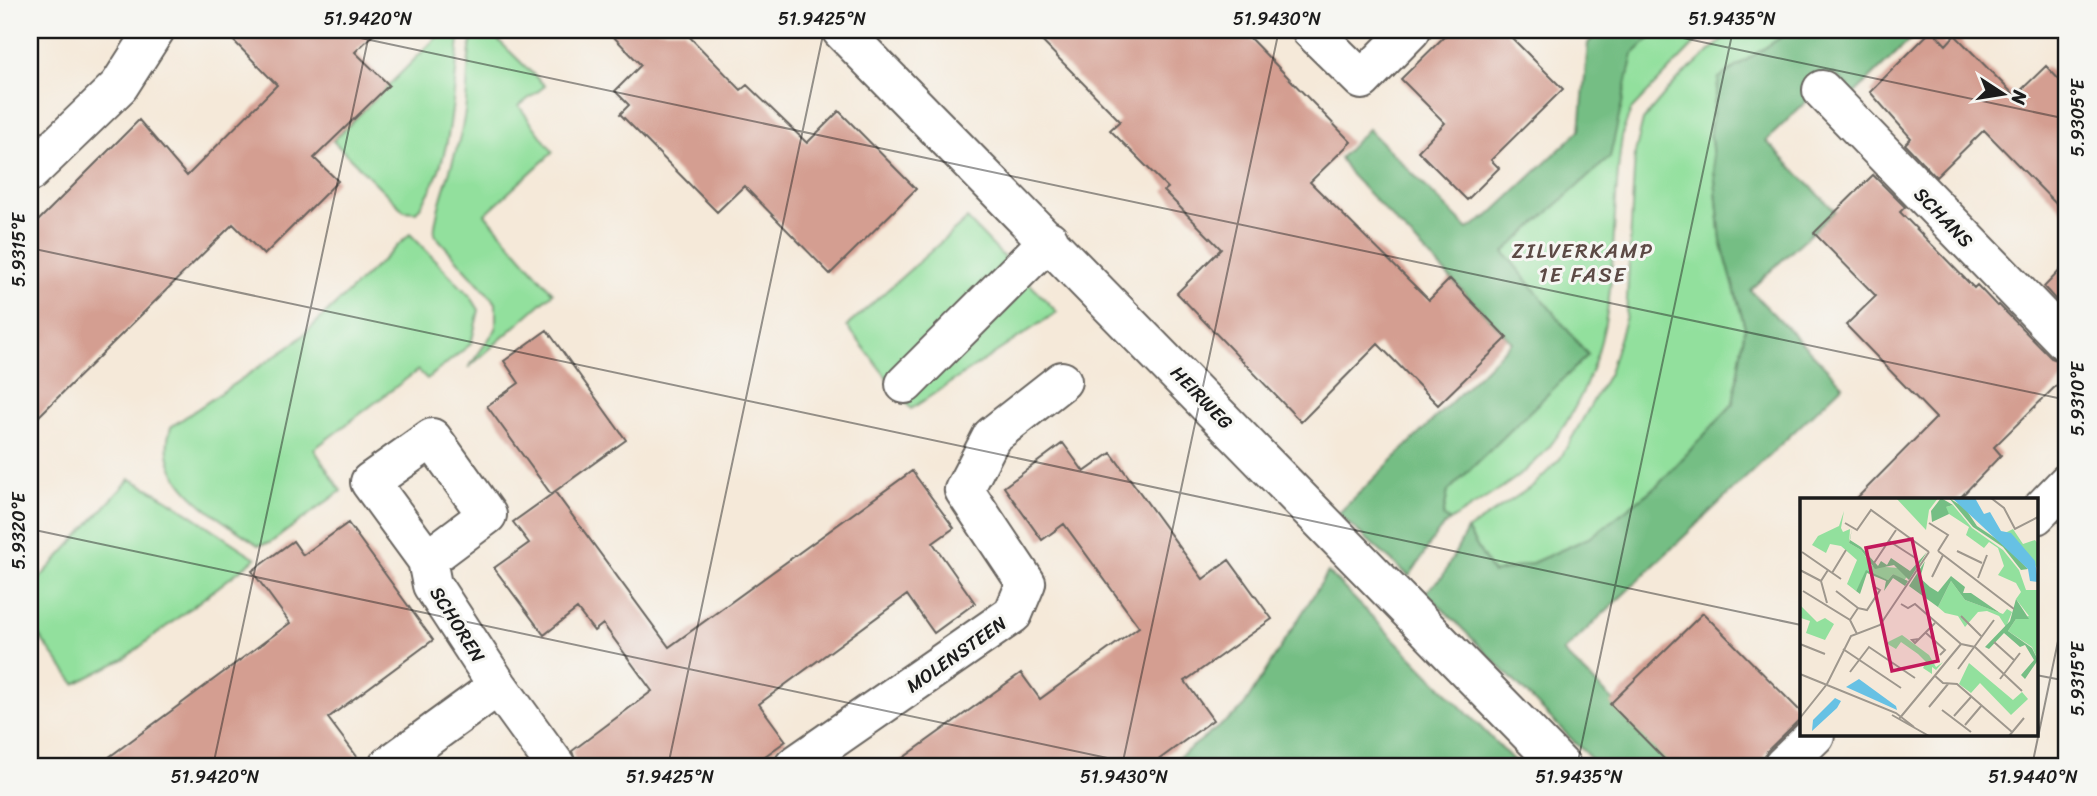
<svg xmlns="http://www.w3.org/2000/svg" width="2097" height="796" font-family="Sriracha,sans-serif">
<rect width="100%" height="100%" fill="#f6f6f2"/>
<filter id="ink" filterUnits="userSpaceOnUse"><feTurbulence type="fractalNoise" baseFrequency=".0143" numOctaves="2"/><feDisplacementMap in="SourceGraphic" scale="14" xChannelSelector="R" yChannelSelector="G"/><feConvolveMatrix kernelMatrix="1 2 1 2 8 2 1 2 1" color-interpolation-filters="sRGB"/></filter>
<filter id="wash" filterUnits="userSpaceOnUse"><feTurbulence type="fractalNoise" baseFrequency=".00686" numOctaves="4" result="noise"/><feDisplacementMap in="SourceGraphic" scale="28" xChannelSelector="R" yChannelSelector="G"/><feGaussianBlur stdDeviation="1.57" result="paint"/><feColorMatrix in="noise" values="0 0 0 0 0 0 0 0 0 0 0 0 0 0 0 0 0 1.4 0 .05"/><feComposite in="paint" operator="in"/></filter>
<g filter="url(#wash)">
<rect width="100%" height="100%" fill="#f5e9d9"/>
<path fill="#92e09d" stroke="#577e5c" stroke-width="2" d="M444,30H460C453,88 455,165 416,212L404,211L333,141Z
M474,30H488L545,86L519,106L553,152L485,214L553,293L468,368L496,329V303L434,234C438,195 456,161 463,123C470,92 465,60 474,30Z
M1610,30H1708L1631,110L1623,131C1606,231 1626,313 1575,407C1566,424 1555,442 1541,456C1516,482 1480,501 1450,521L1443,517L1448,491L1588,355L1503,252L1610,157Z
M1734,30H1792L1719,78L1710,128L1721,241L1745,327L1733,404L1658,485L1591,537L1530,564L1493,573L1467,530L1534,485L1560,459L1609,373L1626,316L1635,153L1643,120L1676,81Z
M967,219L1057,312L911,409L847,326Z
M410,234L471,297L479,310L471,344L427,379L418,370L314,449L341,491L270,543L258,545C221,518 151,483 171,427L297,341Z
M130,479C175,500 213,532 256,558L124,659L75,684L39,636L30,643V589Z"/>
<path fill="#75be84" stroke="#486d50" stroke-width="2" d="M1601,30H1659L1633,54L1610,157L1504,252L1588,355L1448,491L1443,516L1450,521C1432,533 1424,559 1409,576L1338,514L1512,342L1351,175L1340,158L1368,129L1468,229L1490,215L1580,130L1588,43Z
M1792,30H1920L1854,94L1834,74L1766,141L1835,211L1750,290L1843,385L1563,652L1681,766H1598L1426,592L1443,576L1467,530L1493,573L1530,564L1591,537L1658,485L1733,404L1745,327L1721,241L1710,128L1719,78Z
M1328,572L1519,766H1167L1242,709Z"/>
<g id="blocks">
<path fill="#d49e91" d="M223,30H378L355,52L389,85L314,158L338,181L264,255L233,224L30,425V229L139,120L187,176L277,85Z
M607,30H683L741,90L747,85L807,143L839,111L916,189L830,274L744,186L717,212L620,114L629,105L615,91L641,65Z
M1031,30H1242L1351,142L1310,182L1429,300L1450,279L1507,338L1438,405L1378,344L1301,422L1177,293L1221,249L1164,191L1168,188L1110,130L1120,121Z
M1451,30H1504L1563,89L1491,160L1499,168L1467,200L1418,151L1445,123L1401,79Z
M1932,30L1946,45L1955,35L2015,96L2046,66L2067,88V215L1984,130L1936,177L1905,144L1911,138L1870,92Z
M1873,175L1905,207L1900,212L1974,288L1977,285L1997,306L1999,305L2051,358L2067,364V375L1994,447L2001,455L1958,500H1855L1936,418L1846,325L1876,296L1814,233Z
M2067,263V312L2044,287Z
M547,330L626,440L551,494L487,406L519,383L504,361Z
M1063,443L1084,472L1111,453L1203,579L1229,560L1272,619L1185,681L1213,720L1150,766H892L1021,673L1040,699L1139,627L1064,524L1042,540L1004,487Z
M912,471L954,528L933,543L975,603L934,633L907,595L759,704L786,741L751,766H577L572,751L652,691L603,624L594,631L577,609L544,635L494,568L529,543L513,522L555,492L669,647Z
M348,523L433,640L328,718L364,766H97L290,623L252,571L293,541L303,555Z
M1703,613L1801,712V718L1767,751L1762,766H1671L1610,704Z"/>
</g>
</g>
<g filter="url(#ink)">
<use href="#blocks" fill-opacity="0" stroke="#68645e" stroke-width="2"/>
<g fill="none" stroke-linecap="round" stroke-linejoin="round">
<defs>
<path id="street" d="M841,30L1561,766
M1311,30L1362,80L1411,30
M1822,90L2067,343
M30,172L119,86L155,30
M905,384L1049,240
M2036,515L2067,483
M427,560L487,515L432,438L370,482L427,560L432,585L498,686L556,766
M388,766L498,686
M794,766L1013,614L1026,583L964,490L992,436L1062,381
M1783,766L1815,735"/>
</defs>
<use href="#street" stroke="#68645e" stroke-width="42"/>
<use href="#street" stroke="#fff" stroke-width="38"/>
</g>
</g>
<path fill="none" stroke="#1c1c1c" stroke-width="2" stroke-opacity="0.45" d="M323,30L2067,400M1645,30L2067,119M30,248L1801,625M30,529L1145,766M2036,675L2067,681M213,766L370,30M668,766L824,30M1122,766L1279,30M1577,766L1733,30M2032,766L2067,598"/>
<g text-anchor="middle" stroke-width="6" stroke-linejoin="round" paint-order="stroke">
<g font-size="19" fill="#1c1c1c" stroke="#f6f6f2">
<text transform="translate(1944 217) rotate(46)" y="7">SCHANS</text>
<text transform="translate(1202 397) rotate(46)" y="7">HEIRWEG</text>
<text transform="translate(458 624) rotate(58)" y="7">SCHOREN</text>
<text transform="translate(956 654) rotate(-35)" y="7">MOLENSTEEN</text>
</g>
<g font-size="21" letter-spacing="2" fill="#5c4a45" stroke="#f6f6f2">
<text x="1583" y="258">ZILVERKAMP<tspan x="1583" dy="24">1E FASE</tspan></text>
</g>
</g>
<g transform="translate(1800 498)">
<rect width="238" height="238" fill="#f5e9d9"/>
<path d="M96,0H138L129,12L126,32ZM153,7L172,30L203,52L219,72L226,92H238V162L232,149L208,133L216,121L229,118L216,101L221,94L216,85L198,77L204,68L198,50L189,44L184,50L166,37L169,29L146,14V9ZM44,13L41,30L43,34L50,31L49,45L61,52L72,68L99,70L107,79L104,82L93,76L88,82L66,74L56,93L47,86L57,62L41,48L30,46L26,55L12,47L18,38L39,28ZM213,31L223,46L235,42L238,46V71L211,36L205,35ZM151,83L165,102L203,116L207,111L212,114L206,129L199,118L187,113L178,114L165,129L158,118L145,115L138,109ZM0,107L17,124L25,120L34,126L25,142L6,135L10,123L1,120ZM102,137L129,157L136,169L143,164L136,172L132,169V176L123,170L126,164L118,156L101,144L96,151L86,145ZM169,165L213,202L222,194L228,201L211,217L180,185L171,195L159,186Z" fill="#92e09d"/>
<path d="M141,0L153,7L146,9L149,16L132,24L131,13ZM149,0L165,10L177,28L204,46L228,71L221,72L203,49L173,29ZM52,31L50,42L61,49L78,68L81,63L87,67L91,60L110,73L127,54L109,82L94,67L75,71L61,52L49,45ZM125,63L120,80L130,89L138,94L151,78L165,89L163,95H171L200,115L165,102L151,83L138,109L109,88ZM66,72L88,82L93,76L108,83L105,88L93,80L84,93L86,83L67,75L60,96L56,93ZM216,101L229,121H216L208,133L232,150L238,162L225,181L221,177L234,162L225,147L220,149L204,135L189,151L185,149L210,123Z" fill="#75be84"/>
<path d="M152,0H175L184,16L190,14L201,33L211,35L235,63L238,84L230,83L228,71ZM59,181L96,208L97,212L46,189ZM35,200L41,203L37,210L12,233L13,222Z" fill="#67c1e4"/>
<path fill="none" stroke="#9e978d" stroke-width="2" d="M191,0L204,10L215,31L238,19M45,25L57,32L71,12L129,54M129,25L148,37L138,53M89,43L117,61M138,53L214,111M157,53L182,65M2,54L41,81M74,65L96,32M0,72L21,83M32,75L46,52M132,79L143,57M178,80L187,57M3,93L50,122L57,136M36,93L58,110M27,105L21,83L28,72M101,106L108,110L115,106L161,146M161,118L181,138M50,122L58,110L67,112L80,92L73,88M126,135L145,152L140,157M119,141L112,142L115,145L135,125M194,144L214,162M0,146L25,156M161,146L175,149L222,193M43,151L101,190M158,171L194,122M50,174L69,149L115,180M0,176L96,215L114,229M134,177L143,185L157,186L212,234M200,181L220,155M129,209L148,186M142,212L171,234M92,217L129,238M154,218L171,199M0,220L27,186L51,138L80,127L129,54M99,221L161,146M165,227L182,207M209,238L224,220"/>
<path fill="#c2185b" fill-opacity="0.15" stroke="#c2185b" stroke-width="3.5" d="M112,41L138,163L92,173L66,50Z"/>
<rect width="238" height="238" fill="none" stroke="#1c1c1c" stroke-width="3.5"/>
</g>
<rect width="2097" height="796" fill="none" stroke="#f6f6f2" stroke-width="77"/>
<g transform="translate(2003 94) rotate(102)" stroke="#f6f6f2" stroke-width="5" paint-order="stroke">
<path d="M0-5L12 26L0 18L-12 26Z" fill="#1c1c1c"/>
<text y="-10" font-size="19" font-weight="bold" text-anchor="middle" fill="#1c1c1c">N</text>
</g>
<rect x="38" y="38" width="2020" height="720" fill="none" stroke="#1c1c1c" stroke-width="2.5"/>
<g font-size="18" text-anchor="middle" fill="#1c1c1c">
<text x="368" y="25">51.9420°N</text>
<text x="822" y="25">51.9425°N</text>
<text x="1277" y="25">51.9430°N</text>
<text x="1732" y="25">51.9435°N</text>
<text transform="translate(2078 118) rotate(-90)" y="6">5.9305°E</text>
<text transform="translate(19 250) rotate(-90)" y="6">5.9315°E</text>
<text transform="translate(2078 399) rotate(-90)" y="6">5.9310°E</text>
<text transform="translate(19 531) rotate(-90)" y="6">5.9320°E</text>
<text transform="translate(2078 679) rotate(-90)" y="6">5.9315°E</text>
<text x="215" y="783">51.9420°N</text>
<text x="670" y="783">51.9425°N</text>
<text x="1124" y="783">51.9430°N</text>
<text x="1579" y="783">51.9435°N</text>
<text x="2033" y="783">51.9440°N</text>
</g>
</svg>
